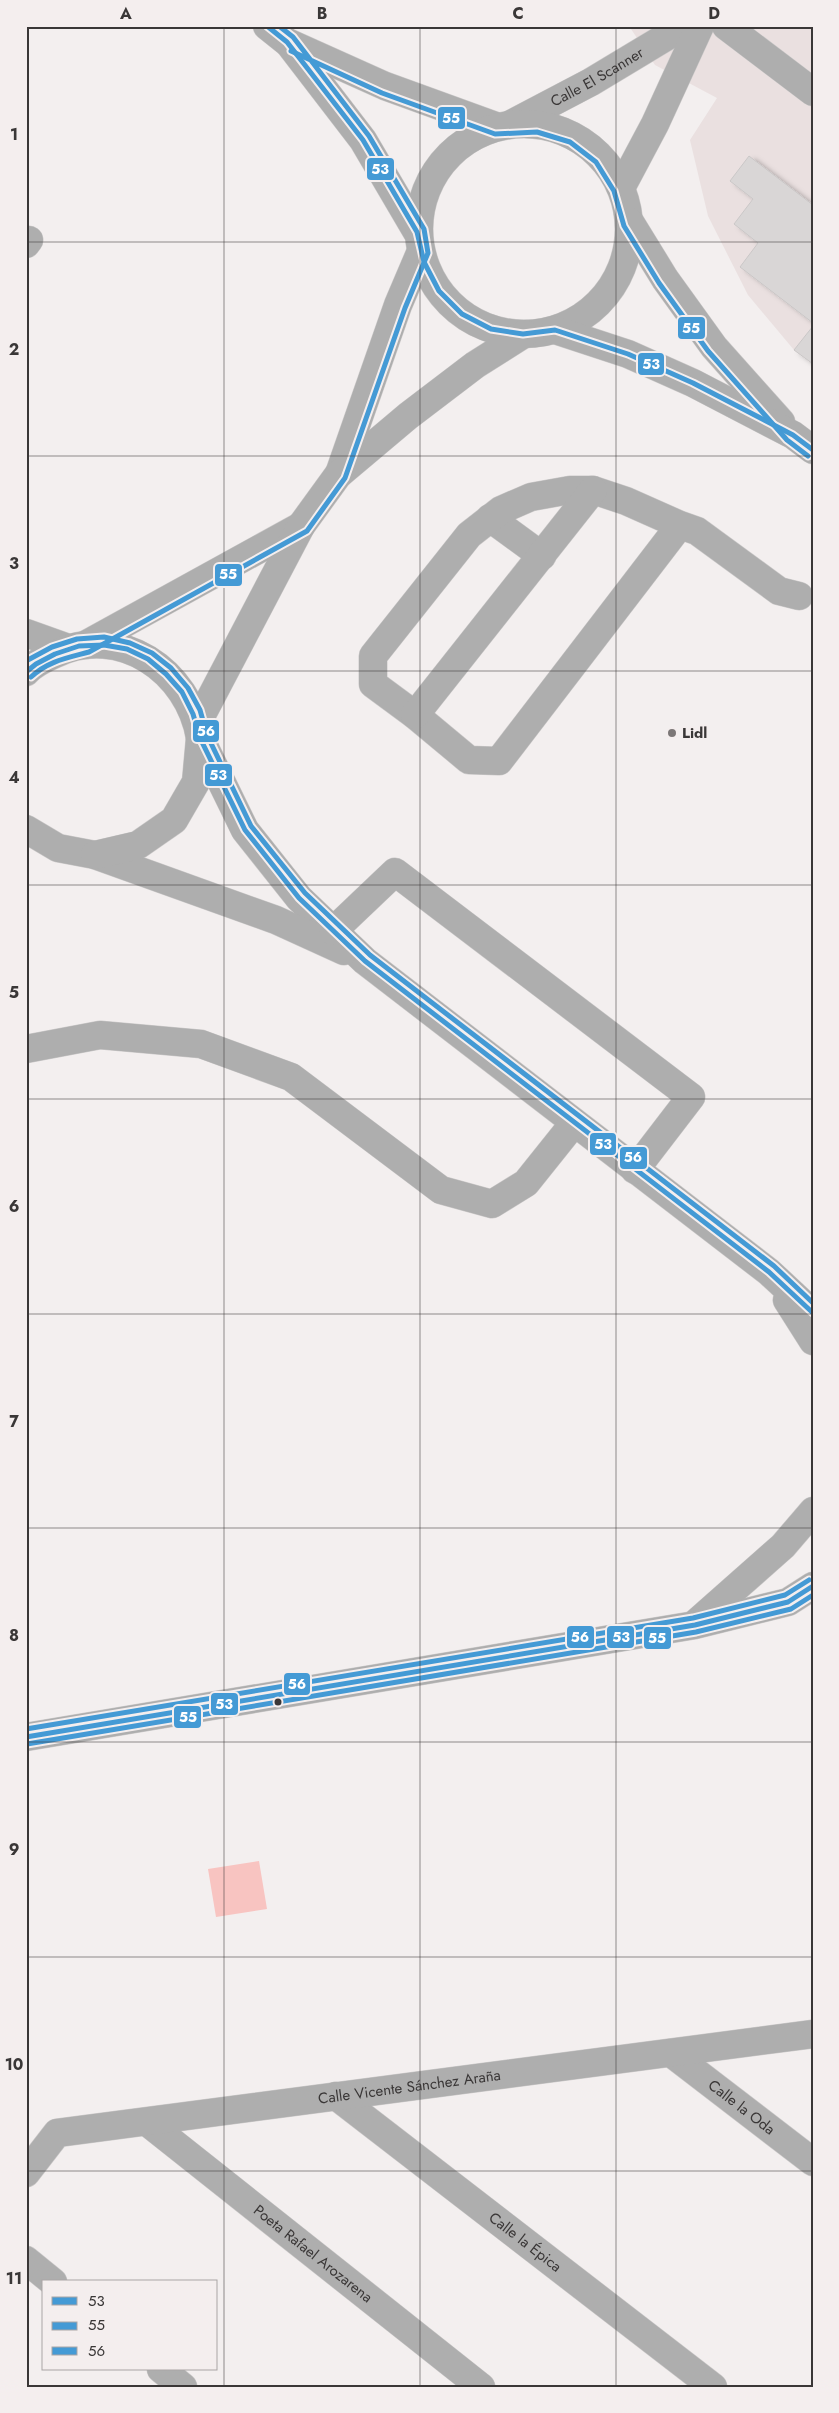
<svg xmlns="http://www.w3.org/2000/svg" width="839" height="2413" font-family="Jost,sans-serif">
<defs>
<filter id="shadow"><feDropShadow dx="5.5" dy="3" stdDeviation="2.5" flood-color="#0004"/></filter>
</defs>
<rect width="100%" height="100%" fill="#f3efef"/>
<path fill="#eae0e0" d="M634,26H813V364L794,350L748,295L708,216L690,140L717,98L655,65L631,29Z"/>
<path fill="#f8c4c1" d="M259,1861L267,1909L216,1917L208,1869Z"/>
<path fill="#d9d6d6" stroke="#cac7c7" filter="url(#shadow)" d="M749,156L813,205V323L740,267L758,243L734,224L753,199L730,181Z
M813,326V364L794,350Z"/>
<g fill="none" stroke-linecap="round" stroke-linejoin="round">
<defs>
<g id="minor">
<path d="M267,26L287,42L385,86L498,127"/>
<path d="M726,26L813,92"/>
<path d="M290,45L363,140L417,232"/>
<path id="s1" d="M511,124L591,82L684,26"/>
<circle cx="524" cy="229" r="105"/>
<path d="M621,188L655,124L700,26"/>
<path d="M630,222L665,279L714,347L781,422"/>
<path d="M26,244L29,240"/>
<path d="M555,330L628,354L693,383L793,435L813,450"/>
<path d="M339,474L398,305L421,251"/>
<path d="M490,518L542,556"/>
<path d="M680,525L499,761L469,760L415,715L373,684V656L469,535L501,510L531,497L570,490H593L626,501L680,525L697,531L779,591L799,596"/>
<path d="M26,633L68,648"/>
<path d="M85,645L301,526"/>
<path d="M26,672C34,663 44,659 55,654C120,623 189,671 200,738L245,830L299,898L365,961L769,1272L813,1313"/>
<path d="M415,715L593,490"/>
<path d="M198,722L301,526L338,475L408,416L475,365L524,334"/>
<path d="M26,829L58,848L95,855L276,920L344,951"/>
<path d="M95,855L138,845L174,820L196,782L200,738"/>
<path d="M333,931L395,872L691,1097L635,1170"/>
<path d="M26,1049L100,1035L201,1044L291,1077L441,1190L492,1204L526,1183L574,1123"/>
<path d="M787,1300L813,1341"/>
<path d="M697,1622L783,1546L813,1511"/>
<path d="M26,1737L695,1625L788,1602L813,1586"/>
<path id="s2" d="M671,2053L813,2162"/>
<path id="s3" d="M336,2096L713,2387"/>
<path id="s4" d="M147,2122L481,2387"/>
<path id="s5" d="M26,2173L57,2133L813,2034"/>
<path d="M26,2260L53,2282"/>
<path d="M161,2369L183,2387"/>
</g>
</defs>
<use href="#minor" stroke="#cdcbcb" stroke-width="29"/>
<use href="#minor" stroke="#aeaeae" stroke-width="28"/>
<defs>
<path id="bus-1" d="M267,26L287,42L363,140L417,232L424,262L439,291L462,314L491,329L523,334L555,330L628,354L693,383L793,435L813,450
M26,672L36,664L55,654L79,646L104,645L127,649L148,659L166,674L182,692L193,714L200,738L245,830L299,898L365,961L769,1272L813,1313
M26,1737L695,1625L788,1602L813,1586"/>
<path id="bus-2" d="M291,51L382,93L495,134L537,132L570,142L596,162L614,191L624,226L659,283L708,351L787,440L808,456
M31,677C48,661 67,658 89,652L307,531L345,478L405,308L428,253L424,229L369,136L293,37L279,26
M27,1744L696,1632L791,1609L813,1595"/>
<path id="bus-3" d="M26,661L52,647L77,639L104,637L130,643L152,653L171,668L188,688L200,710L207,735L251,826L305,893L370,955L774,1266L813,1303
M26,1729L693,1618L785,1595L809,1580"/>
</defs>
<use href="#bus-1" stroke="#f4eeee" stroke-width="9"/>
<use href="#bus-2" stroke="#f4eeee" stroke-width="9"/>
<use href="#bus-3" stroke="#f4eeee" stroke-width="9"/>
<use href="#bus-1" stroke="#449ad5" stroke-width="5"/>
<use href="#bus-2" stroke="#449ad5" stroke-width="5"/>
<use href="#bus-3" stroke="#449ad5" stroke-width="5"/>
</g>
<path fill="none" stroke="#3a3737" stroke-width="1" stroke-opacity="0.55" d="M224,26V2387M420,26V2387M616,26V2387M26,242H813M26,456H813M26,671H813M26,885H813M26,1099H813M26,1314H813M26,1528H813M26,1742H813M26,1957H813M26,2171H813"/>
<circle fill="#7b7777" stroke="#f4eeee" stroke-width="2" cx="672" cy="733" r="5"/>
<circle fill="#3a3737" stroke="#f4eeee" stroke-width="2" cx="278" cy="1702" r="4.5"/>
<g text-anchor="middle" stroke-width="4" stroke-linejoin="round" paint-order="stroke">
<g font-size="15" fill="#3a3737" stroke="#f4eeee">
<text dy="5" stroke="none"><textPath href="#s1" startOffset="98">Calle El Scanner</textPath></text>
<text dy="5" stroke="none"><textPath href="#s5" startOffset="406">Calle Vicente Sánchez Araña</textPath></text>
<text dy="5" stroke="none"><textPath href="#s2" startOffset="89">Calle la Oda</textPath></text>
<text dy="5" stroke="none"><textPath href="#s3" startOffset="239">Calle la Épica</textPath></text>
<text dy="5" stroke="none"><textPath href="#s4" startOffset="212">Poeta Rafael Arozarena</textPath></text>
</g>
<g font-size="15" font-weight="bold" fill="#3a3737" stroke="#f4eeee" text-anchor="start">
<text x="682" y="738">Lidl</text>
</g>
</g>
<g stroke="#f4eeee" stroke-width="2">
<rect x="437" y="106" width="29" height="24" rx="5" fill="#449ad5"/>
<rect x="366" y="157" width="29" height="24" rx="5" fill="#449ad5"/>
<rect x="677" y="316" width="29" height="24" rx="5" fill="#449ad5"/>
<rect x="637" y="352" width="28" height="24" rx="5" fill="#449ad5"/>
<rect x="214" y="563" width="29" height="24" rx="5" fill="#449ad5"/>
<rect x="192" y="719" width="28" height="24" rx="5" fill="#449ad5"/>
<rect x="204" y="763" width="29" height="24" rx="5" fill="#449ad5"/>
<rect x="589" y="1132" width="28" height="24" rx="5" fill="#449ad5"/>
<rect x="619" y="1146" width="29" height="24" rx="5" fill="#449ad5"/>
<rect x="566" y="1625" width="29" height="24" rx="5" fill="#449ad5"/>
<rect x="606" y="1625" width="29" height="24" rx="5" fill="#449ad5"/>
<rect x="643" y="1626" width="29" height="24" rx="5" fill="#449ad5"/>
<rect x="283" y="1672" width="28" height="24" rx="5" fill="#449ad5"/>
<rect x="210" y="1692" width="29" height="24" rx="5" fill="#449ad5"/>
<rect x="173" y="1705" width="29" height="24" rx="5" fill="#449ad5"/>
</g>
<g font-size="14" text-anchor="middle" font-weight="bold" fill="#fff">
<text x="451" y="123">55</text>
<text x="380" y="174">53</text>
<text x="691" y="333">55</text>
<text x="651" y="369">53</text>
<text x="228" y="579">55</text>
<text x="206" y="736">56</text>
<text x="218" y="780">53</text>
<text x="603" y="1149">53</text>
<text x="633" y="1162">56</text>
<text x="580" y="1642">56</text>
<text x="621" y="1642">53</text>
<text x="657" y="1643">55</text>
<text x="297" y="1689">56</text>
<text x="224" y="1709">53</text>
<text x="188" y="1722">55</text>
</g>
<rect width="839" height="2413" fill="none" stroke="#f4eeee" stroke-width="55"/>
<rect x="42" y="2280" width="175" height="90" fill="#f4eeee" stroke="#aaa5a5"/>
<rect x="52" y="2297" width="25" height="8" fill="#449ad5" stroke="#aaa5a5"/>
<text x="88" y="2306" font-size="15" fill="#3a3737">53</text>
<rect x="52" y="2322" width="25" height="8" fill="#449ad5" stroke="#aaa5a5"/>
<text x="88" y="2330" font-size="15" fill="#3a3737">55</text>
<rect x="52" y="2347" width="25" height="8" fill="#449ad5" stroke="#aaa5a5"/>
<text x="88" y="2356" font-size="15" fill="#3a3737">56</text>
<rect x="28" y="28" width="784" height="2358" fill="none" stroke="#3a3737" stroke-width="2"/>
<g font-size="16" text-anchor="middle" font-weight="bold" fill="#3a3737">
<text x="126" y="19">A</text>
<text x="322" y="19">B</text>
<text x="518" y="19">C</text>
<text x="714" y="19">D</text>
<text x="14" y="140">1</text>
<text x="14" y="355">2</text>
<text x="14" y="569">3</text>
<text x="14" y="783">4</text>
<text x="14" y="998">5</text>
<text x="14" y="1212">6</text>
<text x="14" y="1427">7</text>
<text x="14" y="1641">8</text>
<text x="14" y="1855">9</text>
<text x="14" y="2070">10</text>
<text x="14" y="2284">11</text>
</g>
</svg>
